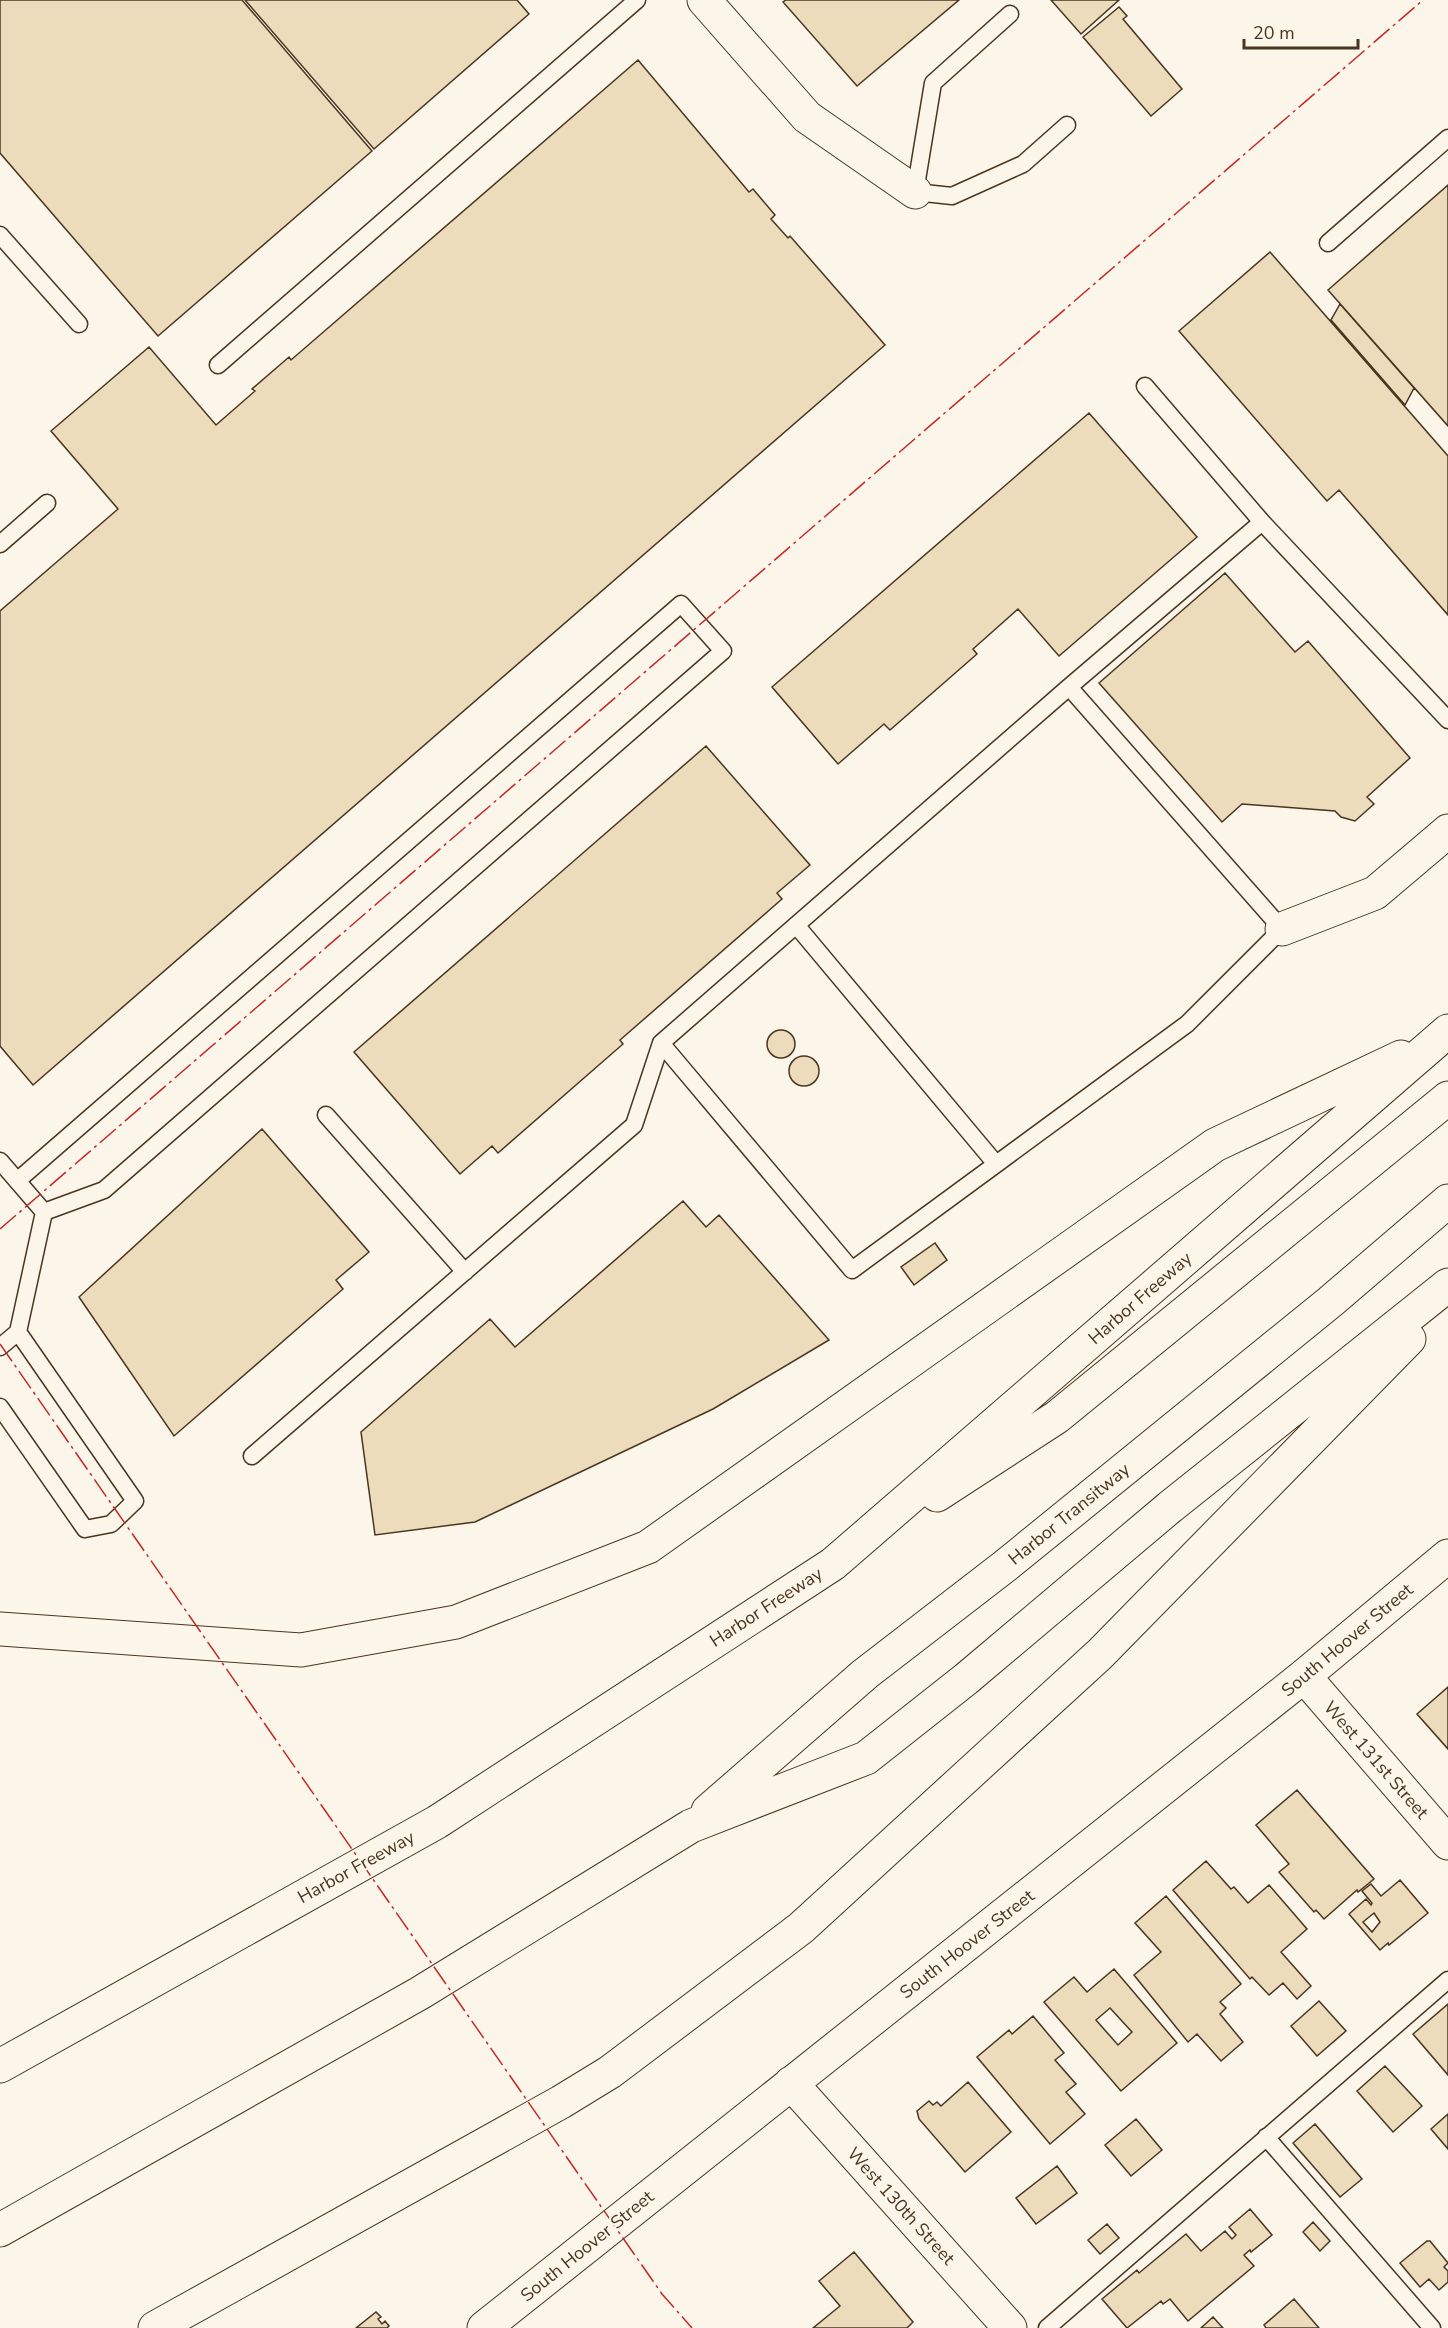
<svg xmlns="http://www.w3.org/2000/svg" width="1448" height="2328" font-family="'Nunito Sans',sans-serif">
<rect width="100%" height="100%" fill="#fbf6e9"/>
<path fill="#ecdcbc" stroke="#4a3520" stroke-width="1.5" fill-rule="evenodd" d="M0,0H242L372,151L158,336L0,153Z
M245,0H517L529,14L374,149Z
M786,0H959L857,86L783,2Z
M1051,0H1119L1081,34Z
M1119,7L1127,16L1123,19L1182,89L1151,116L1083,37Z
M638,60L749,192L753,189L775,215L771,219L788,238L790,236L885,345L33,1085L0,1046V611L118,509L51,431L149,347L216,425L255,391L252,389L289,357L291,360Z
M1448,185V426L1328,290Z
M1270,252L1448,456V615L1339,490L1327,501L1179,331Z
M1340,304L1414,388L1405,405L1331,320Z
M1089,413L1197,537L1059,656L1018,609L973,649L977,654L890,730L884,724L838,764L772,687Z
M1225,573L1295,652L1308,641L1410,758L1367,797L1374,804L1355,821L1341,817L1335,811L1242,804L1222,822L1099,683Z
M706,746L810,865L777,893L782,899L620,1040L623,1044L498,1153L492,1146L460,1174L354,1052Z
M767 1044a14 14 0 1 1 28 0a14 14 0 1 1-28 0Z
M789 1071a15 15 0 1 1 30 0a15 15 0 1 1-30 0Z
M262,1129L369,1252L336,1280L343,1289L174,1436L79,1297Z
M683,1201L706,1227L719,1215L829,1340L713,1409L475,1522L375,1535L361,1432L490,1319L515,1347Z
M935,1243L947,1260L914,1285L901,1267Z
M1448,1687V1749L1417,1714Z
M1297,1790L1374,1879L1358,1892L1357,1890L1324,1919L1316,1910L1314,1912L1279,1872L1289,1864L1256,1825Z
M1206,1861L1231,1889L1234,1887L1248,1903L1269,1885L1307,1929L1281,1952L1311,1986L1297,1999L1283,1983L1269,1995L1252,1977L1250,1979L1173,1890Z
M1400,1880L1428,1913L1389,1945L1388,1943L1380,1950L1349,1914L1366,1899L1371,1905L1372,1903L1362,1891L1371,1884L1381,1896ZM1374,1913L1380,1922L1372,1932L1363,1922Z
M1166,1896L1241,1984L1220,2002L1226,2008L1220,2014L1243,2042L1221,2061L1197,2034L1188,2042L1134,1975L1161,1952L1135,1923Z
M1114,1969L1177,2043L1121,2091L1044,2002L1074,1977L1087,1992ZM1110,2008L1132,2032L1118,2045L1096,2020Z
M1319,2001L1346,2031L1317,2056L1291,2026Z
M1448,2004V2075L1413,2034Z
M1033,2016L1064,2053L1055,2060L1076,2084L1066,2092L1085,2114L1050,2144L977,2057L1009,2030L1012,2034Z
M1385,2066L1422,2106L1393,2132L1357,2091Z
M968,2082L1011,2132L965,2172L919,2119L917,2111L929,2101L933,2105L937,2102L941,2106Z
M1448,2114V2149L1431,2129Z
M1136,2119L1162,2150L1131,2176L1105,2145Z
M1315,2124L1362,2179L1340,2197L1293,2143Z
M1057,2166L1077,2193L1036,2224L1016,2198Z
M1250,2209L1272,2235L1251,2252L1250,2250L1244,2255L1254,2266L1188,2321L1170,2299L1163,2304L1161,2301L1127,2328L1102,2299L1137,2270L1139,2273L1186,2234L1201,2251L1225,2231L1232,2239L1236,2235L1229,2227Z
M1313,2222L1330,2241L1320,2251L1303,2232Z
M1107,2224L1119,2238L1100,2254L1088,2240Z
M1427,2241H1430L1448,2263L1444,2267L1448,2271V2282L1439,2290L1429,2279L1420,2287L1400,2263Z
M854,2252L913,2322L907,2328H813L840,2306L819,2281Z
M1294,2299L1319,2328H1266L1264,2325Z
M376,2312L381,2317L378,2319L382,2324L385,2321L389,2326L387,2328H356Z
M1213,2317L1223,2328H1201Z"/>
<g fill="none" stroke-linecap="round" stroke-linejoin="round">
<defs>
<path id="lane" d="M1010,14L933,83L915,192L952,196L1023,164L1067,125
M0,235L79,324
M1328,243L1448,138
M218,365L637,0
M1262,522L1448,720
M0,544L47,503
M1069,687L1262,522L1145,386
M796,925L996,1164
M326,1115L465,1272
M0,1161L44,1212L18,1332L0,1347
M17,1181L681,604L723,651L104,1190L44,1212
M0,1407L85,1529L111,1524L135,1501L18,1332
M252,1456L634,1125L661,1043L1069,687L1282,929L1187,1024L852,1270L661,1043
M1266,2137L1432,2328
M1047,2328L1448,1980"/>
<path id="street" d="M704,0L807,117L915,192
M1282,929L1375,893L1448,831
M1304,1676L1448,1843
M791,2083L1010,2328
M484,2328L1304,1676L1448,1556"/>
<path id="highway" d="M937,1495L1057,1417L1448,1098
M0,1629L301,1650L456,1622L648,1547L1215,1145L1401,1057
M708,1811L865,1674L1005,1566L1330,1302L1448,1201
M0,2066L437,1822L833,1564L1448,1031
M0,2230L420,1993L691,1826L866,1758L966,1679L1170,1507L1448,1285
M155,2328L561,2102L610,2072L801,1928L1100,1654L1409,1339"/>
</defs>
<use href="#lane" stroke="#4a3520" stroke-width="19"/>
<use href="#street" stroke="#4a3520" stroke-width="35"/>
<use href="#highway" stroke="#4a3520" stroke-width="35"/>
<use href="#lane" stroke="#fbf6e9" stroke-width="16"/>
<use href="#street" stroke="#fbf6e9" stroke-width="33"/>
<use href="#highway" stroke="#fbf6e9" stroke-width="33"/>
<path stroke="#c62828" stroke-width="1.5" stroke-dasharray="21 4.5 3 4.5" stroke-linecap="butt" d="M0,1229L1423,0
M0,1344L662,2294L692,2328"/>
</g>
<g text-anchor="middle" stroke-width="4.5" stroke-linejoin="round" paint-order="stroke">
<g font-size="18" fill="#4a3520" stroke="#fbf6e9">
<text transform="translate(1140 1298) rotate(-41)" y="6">Harbor Freeway</text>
<text transform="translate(1069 1514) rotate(-39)" y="6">Harbor Transitway</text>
<text transform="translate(766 1607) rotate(-33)" y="6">Harbor Freeway</text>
<text transform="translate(1347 1640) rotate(-40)" y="6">South Hoover Street</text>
<text transform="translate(1376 1760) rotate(49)" y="6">West 131st Street</text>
<text transform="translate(356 1867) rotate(-29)" y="6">Harbor Freeway</text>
<text transform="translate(967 1944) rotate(-38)" y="6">South Hoover Street</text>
<text transform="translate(901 2206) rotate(48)" y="6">West 130th Street</text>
<text transform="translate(587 2246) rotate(-39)" y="6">South Hoover Street</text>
</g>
</g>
<path d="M1244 39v9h114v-9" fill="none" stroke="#4a3520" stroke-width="3"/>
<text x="1253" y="39" font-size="18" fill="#4a3520" stroke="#fbf6e9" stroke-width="4.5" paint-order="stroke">20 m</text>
</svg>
